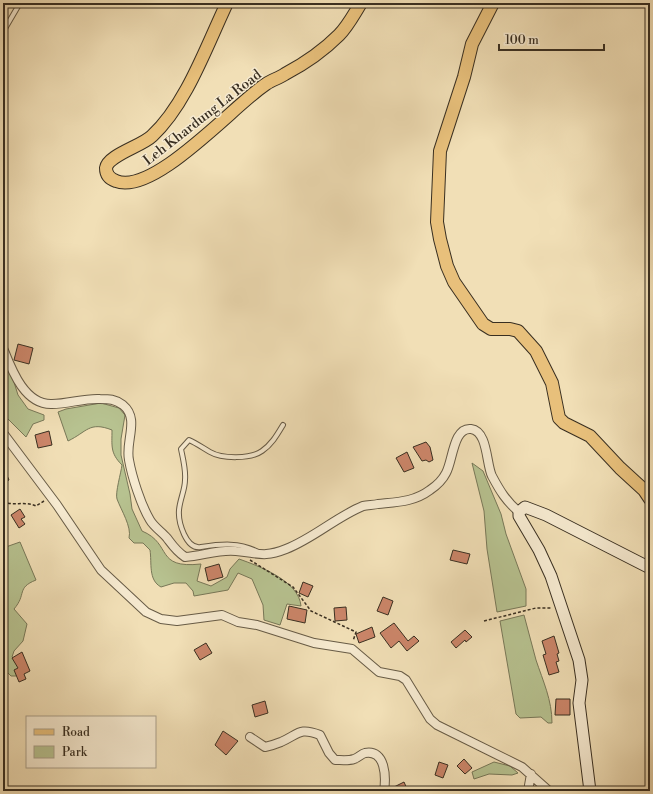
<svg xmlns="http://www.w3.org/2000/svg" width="653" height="794" font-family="'Libre Bodoni',serif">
<rect width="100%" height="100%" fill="#f1dfb6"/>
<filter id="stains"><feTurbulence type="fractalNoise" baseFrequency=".005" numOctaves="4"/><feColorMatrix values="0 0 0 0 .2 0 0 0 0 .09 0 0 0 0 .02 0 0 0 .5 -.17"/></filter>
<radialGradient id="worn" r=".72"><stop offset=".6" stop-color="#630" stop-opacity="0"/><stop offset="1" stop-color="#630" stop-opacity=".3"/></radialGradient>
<path fill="#b7c290" stroke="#787858" d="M3,362L13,379L18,395L28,409L44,415V420L33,424L26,437L3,414Z
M101,403L119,408L125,415L121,439V455L130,494L132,509L142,531C173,544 154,569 201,564L197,581L211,586L227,577L230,569L239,559C259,566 299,581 301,606L287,604L280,625L264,620L263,605L252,579L238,573L228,590L194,596L193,591L186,583H174L161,587C148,580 152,563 150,550L143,543H134L129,538C132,527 121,510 117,499C115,493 121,473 122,465C110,453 112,446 112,430C89,421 87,432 68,441L58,412L66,409Z
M472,463L483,471L501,514L506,534L526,589V606L497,612L487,549L484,511Z
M20,542L36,580C16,588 27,594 14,609L27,624L23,641L14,651L12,657L20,664L21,670L16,676H11L3,668V588L5,587L3,579V548Z
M524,615C528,630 532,645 536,660C543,681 552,700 552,723H548L541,717L520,718L516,714L500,621Z
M494,762L510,766L518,773L512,775L489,774L474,779L472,772Z"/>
<path fill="#cc866a" stroke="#392f21" d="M18,344L33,348L29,364L14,360Z
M49,431L52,445L38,448L35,435Z
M426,442L430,447L433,460L429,462L426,460L422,461L413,447Z
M407,452L414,468L404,472L396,458Z
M3,466L9,480L3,483Z
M20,509L25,517L21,519L25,524L19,528L11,515Z
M453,550L470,554L467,564L450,560Z
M219,564L223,577L208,581L205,568Z
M303,582L313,586L308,597L299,593Z
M383,597L393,601L388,615L377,611Z
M289,606L307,610L305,623L287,619Z
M346,607L347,620L335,621L334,608Z
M394,623L408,641L414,636L419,641L407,651L399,641L391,648L380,633Z
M372,627L375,637L359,643L356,634Z
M465,630L472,637L466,642L465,640L456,648L451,642Z
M554,636L559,653L557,654L559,661L556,662L559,672L549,675L543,655L546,654L542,641Z
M206,643L212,653L200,660L194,650Z
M22,652L30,671L24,674L26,679L19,682L14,670L18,668L12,658Z
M556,699H570V715H555Z
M265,701L268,713L255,717L252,705Z
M223,731L238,741L226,755L215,745Z
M464,759L472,768L465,774L457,766Z
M439,762L448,765L443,778L435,775Z
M404,782L408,791H390V789Z"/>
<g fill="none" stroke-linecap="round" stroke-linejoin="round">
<defs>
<path id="lane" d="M3,32L20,3
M258,552C240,542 221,544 201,547C186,550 178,522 179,510C180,499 185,490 185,480C186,470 183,459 181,449L189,440C196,443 203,448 210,452C222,459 251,459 262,451C272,444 277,435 283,425"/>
<path id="street" d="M3,348C11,368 24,405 52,404C68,404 84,398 100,399C109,399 115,399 123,405C140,419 125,441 129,460C132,477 141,505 150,520C154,527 162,532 167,538C173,546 176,551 185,557C202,556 219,549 236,551C259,553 263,558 286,549C314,538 336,517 363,506C368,505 374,505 378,504C397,502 414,502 430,490C436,486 443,479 446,473C453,461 453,427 471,429C488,431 486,464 492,476C500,491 506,501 519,512
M3,433L57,505L101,570L146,612L161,619L177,621L222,615L238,622L257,625L314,643L352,649L379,672L400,676L406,680L430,719L437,725L522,767L549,791
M250,737L265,747C270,746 276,744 281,742C299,734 299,727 320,735L329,753L335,760C341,760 349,761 354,759C358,758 361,754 365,753C386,749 386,778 384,791
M528,791L531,774"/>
<path id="secondary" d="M590,791L579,703L582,680L579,660L551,576L539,550L519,516V512L525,507L546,515L650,568"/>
<path id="primary" d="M227,3C207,45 186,105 152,136C142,146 108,155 106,168C106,175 110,179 116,181C154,196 235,104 266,84C272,80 279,78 285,74C304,64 324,50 339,35C348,26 354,14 361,3
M493,3L472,44L464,77L440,151L437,222L440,239L447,266L454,282L483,324L491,329H510L518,331L536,351L552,383L559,418L564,423L590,436L620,468L644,490L650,499"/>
</defs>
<use href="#lane" stroke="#675b46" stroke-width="6"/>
<use href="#street" stroke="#675b46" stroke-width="10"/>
<use href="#secondary" stroke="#392f21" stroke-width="13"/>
<use href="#primary" stroke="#392f21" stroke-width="14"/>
<path stroke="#392f21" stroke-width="1.5" stroke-dasharray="3 2" stroke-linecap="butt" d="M3,502C14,506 25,501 36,506L44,501
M250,560L293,587L311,611L356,632L353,641
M484,621L536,608H552"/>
<use href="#lane" stroke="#f6ead0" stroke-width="4"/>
<use href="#street" stroke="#f6ead0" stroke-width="8"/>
<use href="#secondary" stroke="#f6ead0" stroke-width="11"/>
<use href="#primary" stroke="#e8c07b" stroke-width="12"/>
</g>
<g text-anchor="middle" stroke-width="3" stroke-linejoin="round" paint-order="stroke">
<g font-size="14" fill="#392f21" stroke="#f6ead0">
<text transform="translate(202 117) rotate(-38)" y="5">Leh Khardung La Road</text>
</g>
</g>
<rect width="653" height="794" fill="none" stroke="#f1dfb6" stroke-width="16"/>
<rect x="4" y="4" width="645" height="786" fill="none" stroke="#392f21" stroke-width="2"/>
<rect x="8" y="8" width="637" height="778" fill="none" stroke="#392f21"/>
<rect x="26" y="716" width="130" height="52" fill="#f6ead0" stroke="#aa9f8a"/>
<rect x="34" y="729" width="20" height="6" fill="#e8c07b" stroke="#aa9f8a"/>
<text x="62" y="736" font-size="12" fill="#392f21">Road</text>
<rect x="34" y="746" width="20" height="12" fill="#b7c290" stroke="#aa9f8a"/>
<text x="62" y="756" font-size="12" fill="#392f21">Park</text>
<path d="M499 44v6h105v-6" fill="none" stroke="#392f21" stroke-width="2"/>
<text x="505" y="44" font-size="12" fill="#392f21" stroke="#f6ead0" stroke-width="3" paint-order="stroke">100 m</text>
<rect width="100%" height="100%" filter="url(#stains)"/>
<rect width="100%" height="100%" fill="url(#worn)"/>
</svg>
